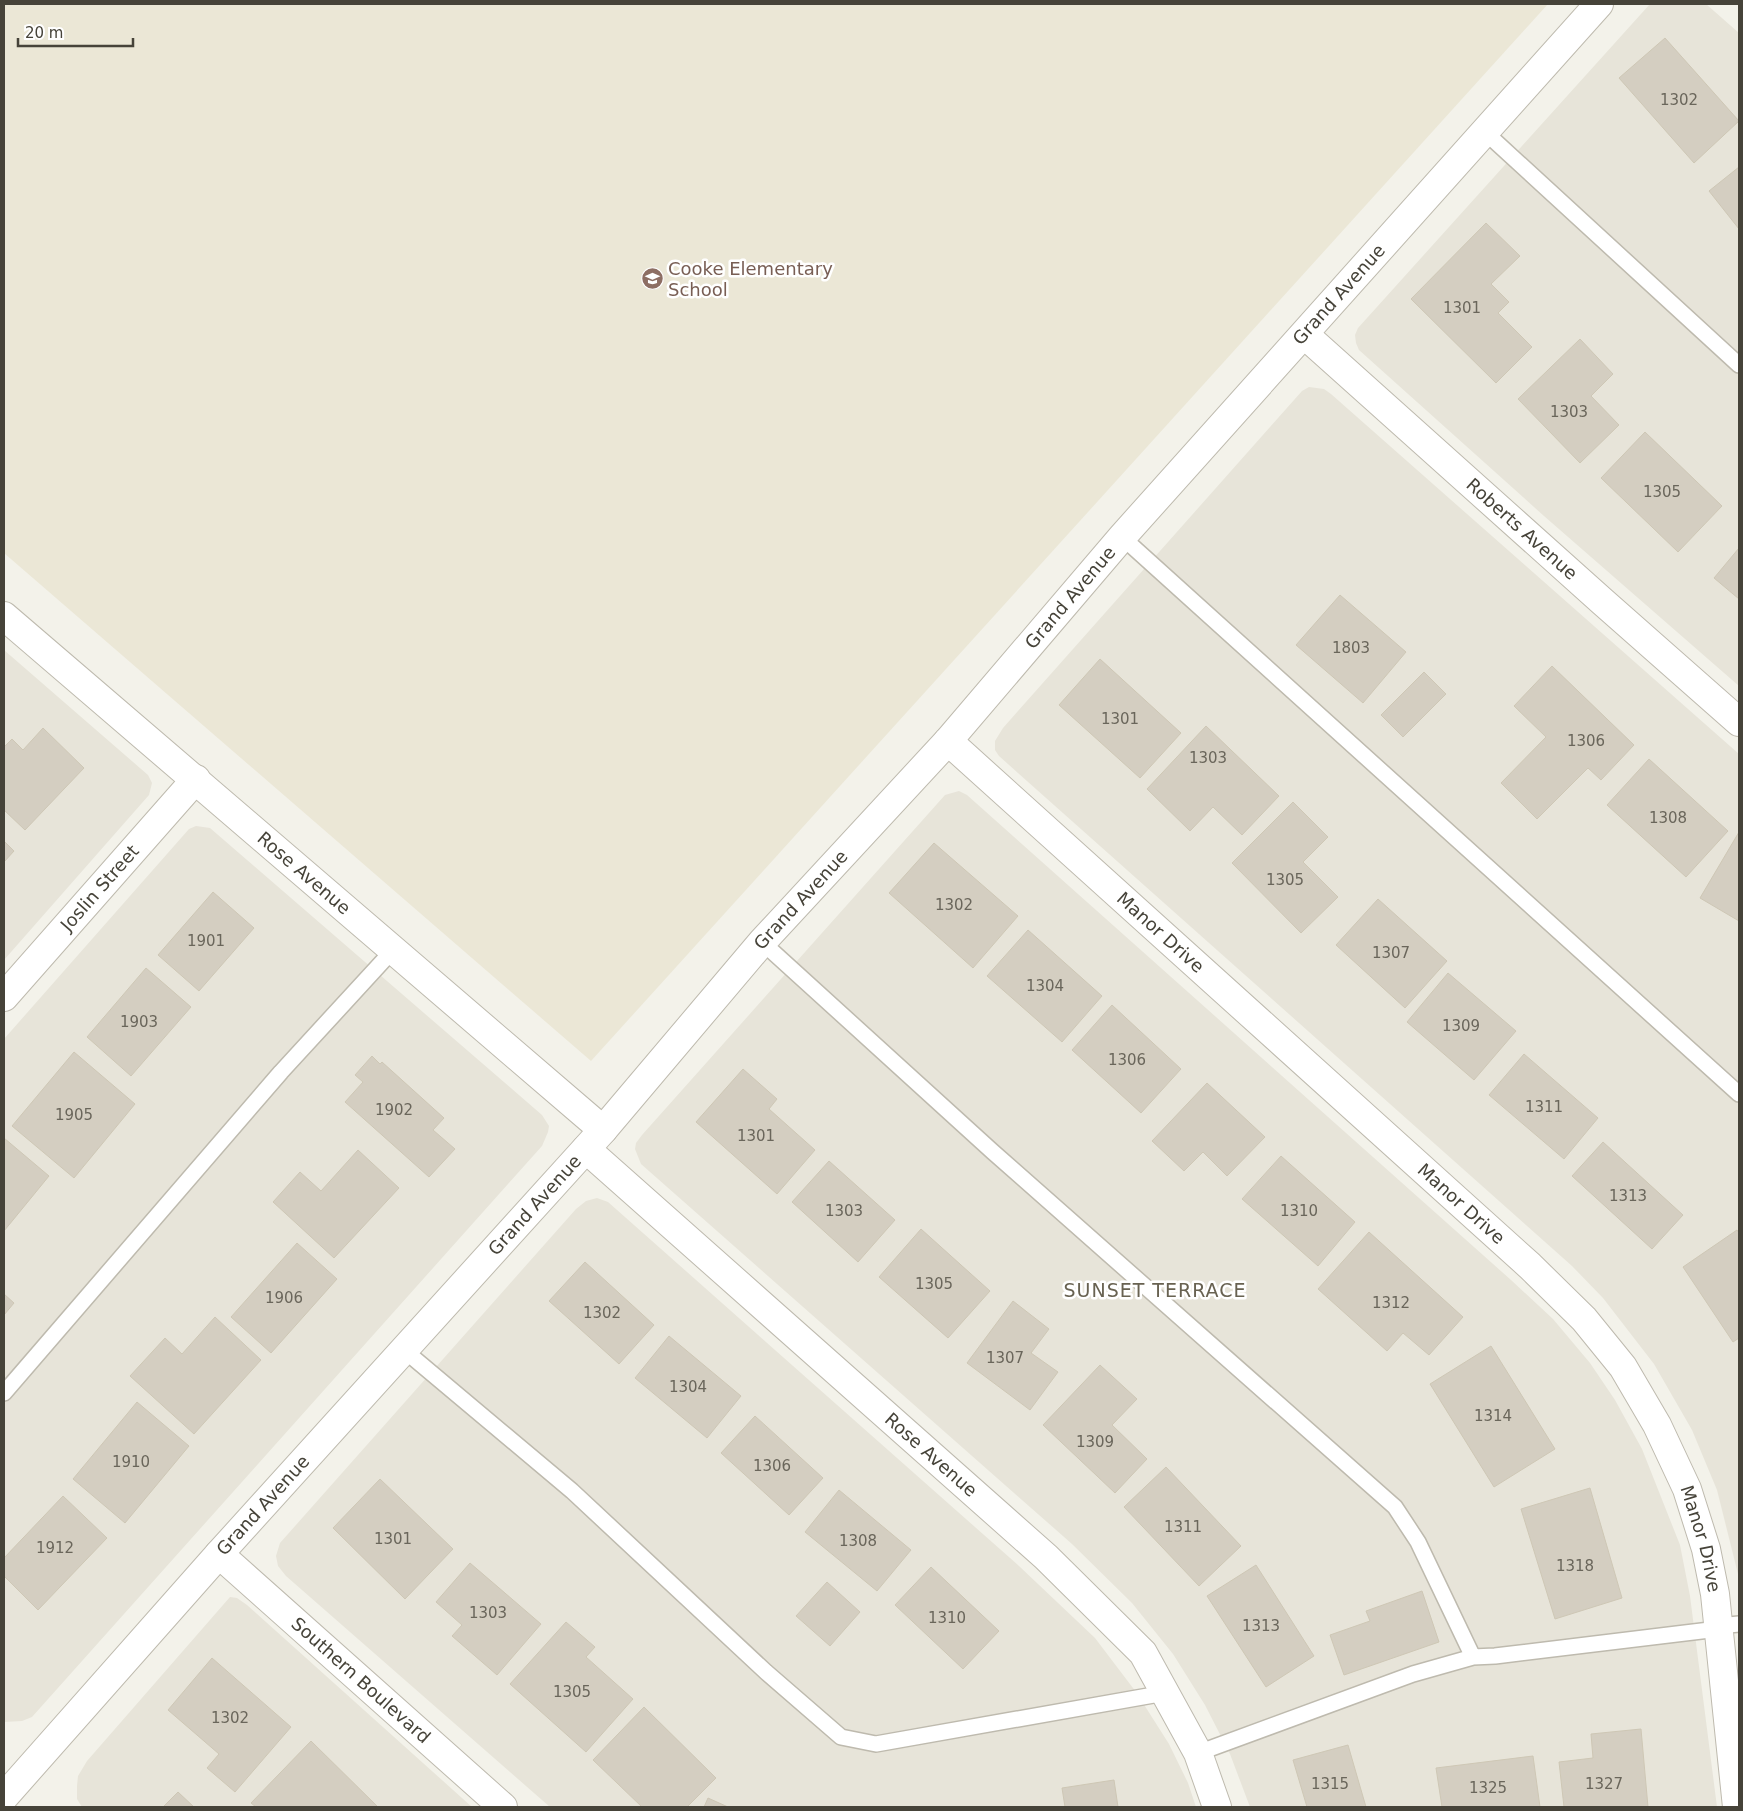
<svg xmlns="http://www.w3.org/2000/svg" width="1743" height="1811" font-family="'DejaVu Sans',sans-serif">
<rect width="100%" height="100%" fill="#f3f2ea"/>
<path fill="#e7e4d9" d="M1650,4H1706L1739,33V686L1544,516L1359,350L1356,343L1355,335L1358,328Z
M1309,387L1324,389L1331,394L1739,754V1578L1717,1490L1692,1430L1654,1364L1603,1298L1572,1266L999,756L995,750V741L1003,728L1302,391Z
M4,650L148,775L152,783L149,795L4,960Z
M959,791L967,795L1511,1280L1553,1319L1590,1363L1615,1400L1642,1449L1680,1545L1690,1596L1717,1807H1250L1230,1754L1205,1705L1173,1654L1132,1603L1072,1544L641,1164L635,1149L636,1143L642,1135L945,795Z
M196,826L210,828L542,1115L549,1126L548,1132L542,1146L32,1717L22,1721L4,1722V1039L189,829Z
M597,1198L608,1202L1019,1566L1095,1638L1136,1692L1169,1744L1188,1783L1196,1807H550L286,1576L278,1566L276,1556L280,1543L576,1209L586,1201Z
M230,1597L237,1598L247,1605L472,1807H82L77,1799V1786L78,1776L87,1761Z"/>
<path fill="#ebe7d6" d="M4,4H1548L591,1061L4,553Z"/>
<path fill="#d4cec1" stroke="#cec7b5" d="M1665,38L1739,121L1694,163L1619,78Z
M1739,167V229L1709,191Z
M1486,223L1520,256L1491,284L1509,302L1498,313L1532,347L1496,383L1411,299Z
M1580,339L1613,374L1591,396L1619,425L1580,463L1518,399Z
M1645,432L1722,506L1678,552L1601,478Z
M1739,548V599L1714,578Z
M1340,595L1406,652L1363,703L1296,645Z
M1100,659L1181,733L1140,778L1059,705Z
M1552,666L1634,745L1601,780L1588,768L1537,819L1501,783L1546,737L1514,706Z
M1424,672L1446,694L1403,737L1381,715Z
M1206,726L1279,796L1242,835L1213,807L1190,831L1147,789Z
M43,728L84,768L25,830L4,810V747L12,739L23,750Z
M1649,759L1728,831L1686,877L1607,805Z
M1293,802L1328,837L1303,862L1338,897L1301,933L1232,863Z
M1739,832V921L1700,898Z
M4,841L14,851L4,862Z
M934,843L1018,916L973,968L889,893Z
M213,892L254,928L199,991L158,955Z
M1378,899L1447,961L1405,1008L1336,945Z
M1028,930L1102,996L1062,1042L987,976Z
M146,968L191,1007L131,1076L87,1037Z
M1448,973L1516,1031L1474,1080L1407,1022Z
M1112,1005L1181,1069L1141,1113L1072,1050Z
M74,1052L135,1104L74,1178L12,1126Z
M1524,1054L1598,1118L1564,1159L1489,1095Z
M372,1056L380,1064L382,1062L444,1118L433,1130L455,1149L429,1177L345,1102L363,1082L355,1075Z
M743,1069L777,1099L769,1109L815,1150L777,1194L696,1122Z
M1207,1083L1265,1137L1227,1176L1203,1152L1184,1171L1152,1141Z
M4,1138L49,1176L4,1231Z
M1603,1142L1683,1215L1652,1249L1572,1176Z
M358,1150L399,1188L334,1258L273,1202L300,1172L321,1191Z
M1281,1156L1355,1222L1318,1266L1242,1199Z
M829,1161L895,1220L858,1262L792,1202Z
M921,1229L990,1291L948,1338L879,1277Z
M1737,1230L1739,1233V1338L1733,1342L1683,1267Z
M1369,1232L1463,1317L1429,1355L1403,1333L1387,1351L1318,1289Z
M297,1243L337,1279L271,1353L231,1317Z
M585,1262L654,1325L619,1364L549,1301Z
M4,1294L14,1303L4,1315Z
M1013,1301L1049,1329L1031,1353L1058,1372L1030,1410L967,1363Z
M215,1317L261,1360L194,1434L130,1376L165,1338L182,1354Z
M669,1336L741,1396L707,1438L635,1378Z
M1491,1346L1555,1449L1494,1487L1430,1384Z
M1100,1365L1137,1399L1112,1425L1147,1459L1115,1493L1043,1425Z
M137,1402L189,1446L125,1523L73,1479Z
M755,1416L823,1478L789,1515L721,1453Z
M1166,1467L1241,1546L1199,1586L1124,1507Z
M380,1479L453,1549L405,1599L333,1528Z
M1590,1488L1622,1598L1555,1619L1521,1509Z
M839,1490L911,1550L877,1591L805,1532Z
M63,1496L107,1538L38,1610L4,1576V1558Z
M470,1563L541,1624L497,1675L452,1636L462,1625L436,1602Z
M1256,1565L1314,1656L1266,1687L1207,1596Z
M931,1567L999,1631L963,1669L895,1605Z
M827,1582L860,1612L830,1646L796,1616Z
M1422,1591L1439,1642L1344,1675L1330,1635L1370,1621L1366,1611Z
M566,1622L595,1647L586,1657L633,1699L586,1752L510,1684Z
M212,1658L291,1727L235,1792L207,1768L219,1754L168,1710Z
M644,1707L716,1778L687,1807H642L593,1760Z
M1641,1729L1648,1807H1564L1559,1762L1593,1758L1591,1734Z
M311,1741L377,1806L376,1807H256L251,1803Z
M1348,1745L1366,1807H1307L1293,1760Z
M1533,1756L1540,1807H1442L1436,1768Z
M1114,1780L1118,1807H1065L1062,1788Z
M178,1792L194,1807H163Z
M708,1798L728,1807H704Z"/>
<g fill="none" stroke-linecap="round" stroke-linejoin="round">
<defs>
<path id="lane" d="M1485,132L1739,365
M1122,537L1739,1094
M762,942L993,1152L1395,1507L1418,1542L1473,1657
M404,1350L572,1491L766,1672L841,1737L876,1744L1165,1693
M4,1393L281,1072L394,949
M1718,1626L1739,1624
M1198,1753L1413,1674L1473,1657L1495,1656L1718,1629"/>
<g id="street">
<path id="s1" d="M1305,335L1603,602L1739,722"/>
<path id="s2" d="M4,616L603,1130"/>
<path id="s3" d="M948,741L1530,1266L1584,1319L1623,1367L1657,1425L1687,1489L1706,1549L1715,1594L1737,1807"/>
<path id="s4" d="M4,997L196,779"/>
<path id="s5" d="M586,1149L1046,1557L1143,1653L1198,1753L1217,1807"/>
<path id="s6" d="M219,1554L503,1807"/>
<path id="s7" d="M4,1797L219,1554L603,1130L762,942L948,741L1122,537L1599,4"/>
</g>
</defs>
<use href="#lane" stroke="#bebaae" stroke-width="18"/>
<use href="#street" stroke="#bebaae" stroke-width="30"/>
<use href="#lane" stroke="#fff" stroke-width="15"/>
<use href="#street" stroke="#fff" stroke-width="28"/>
</g>
<defs>
<symbol id="school-disc" viewBox="-11 -11 22 22"><circle r="9.5" fill="#8d6e63" stroke="#fff"/><path d="M0-5L7-2L0 1L-7-2ZM-4 1L0 2.5L4 1V4Q0 6-4 4Z" fill="#fff"/></symbol>
</defs>
<g fill-rule="evenodd">
<use href="#school-disc" x="640" y="266" width="25" height="25"/>
</g>
<g text-anchor="middle" stroke-width="5" stroke-linejoin="round" paint-order="stroke">
<g font-size="15" fill="#6a665b">
<text x="1679" y="105">1302</text>
<text x="1462" y="313">1301</text>
<text x="1569" y="417">1303</text>
<text x="1662" y="497">1305</text>
<text x="1351" y="653">1803</text>
<text x="1120" y="724">1301</text>
<text x="1586" y="746">1306</text>
<text x="1208" y="763">1303</text>
<text x="1668" y="823">1308</text>
<text x="1285" y="885">1305</text>
<text x="954" y="910">1302</text>
<text x="206" y="946">1901</text>
<text x="1391" y="958">1307</text>
<text x="1045" y="991">1304</text>
<text x="139" y="1027">1903</text>
<text x="1461" y="1031">1309</text>
<text x="1127" y="1065">1306</text>
<text x="1544" y="1112">1311</text>
<text x="394" y="1115">1902</text>
<text x="74" y="1120">1905</text>
<text x="756" y="1141">1301</text>
<text x="1628" y="1201">1313</text>
<text x="844" y="1216">1303</text>
<text x="1299" y="1216">1310</text>
<text x="934" y="1289">1305</text>
<text x="284" y="1303">1906</text>
<text x="1391" y="1308">1312</text>
<text x="602" y="1318">1302</text>
<text x="1005" y="1363">1307</text>
<text x="688" y="1392">1304</text>
<text x="1493" y="1421">1314</text>
<text x="1095" y="1447">1309</text>
<text x="131" y="1467">1910</text>
<text x="772" y="1471">1306</text>
<text x="1183" y="1532">1311</text>
<text x="393" y="1544">1301</text>
<text x="858" y="1546">1308</text>
<text x="55" y="1553">1912</text>
<text x="1575" y="1571">1318</text>
<text x="488" y="1618">1303</text>
<text x="947" y="1623">1310</text>
<text x="1261" y="1631">1313</text>
<text x="572" y="1697">1305</text>
<text x="230" y="1723">1302</text>
<text x="1330" y="1789">1315</text>
<text x="1604" y="1789">1327</text>
<text x="1488" y="1793">1325</text>
</g>
<g font-size="18" fill="#785e54" stroke="#fff" text-anchor="start">
<text x="668" y="275">Cooke Elementary<tspan x="668" dy="21">School</tspan></text>
</g>
<g font-size="18" fill="#464339" stroke="#fff">
<text dy="6" stroke="none"><textPath href="#s7" startOffset="2010">Grand Avenue</textPath></text>
<text dy="6" stroke="none"><textPath href="#s1" startOffset="291">Roberts Avenue</textPath></text>
<text dy="6" stroke="none"><textPath href="#s7" startOffset="1605">Grand Avenue</textPath></text>
<text dy="6" stroke="none"><textPath href="#s2" startOffset="395">Rose Avenue</textPath></text>
<text dy="6" stroke="none"><textPath href="#s4" startOffset="145">Joslin Street</textPath></text>
<text dy="6" stroke="none"><textPath href="#s7" startOffset="1200">Grand Avenue</textPath></text>
<text dy="6" stroke="none"><textPath href="#s3" startOffset="286">Manor Drive</textPath></text>
<text dy="6" stroke="none"><textPath href="#s3" startOffset="691">Manor Drive</textPath></text>
<text dy="6" stroke="none"><textPath href="#s7" startOffset="795">Grand Avenue</textPath></text>
<text dy="6" stroke="none"><textPath href="#s5" startOffset="461">Rose Avenue</textPath></text>
<text dy="6" stroke="none"><textPath href="#s7" startOffset="390">Grand Avenue</textPath></text>
<text dy="6" stroke="none"><textPath href="#s3" startOffset="1111">Manor Drive</textPath></text>
<text dy="6" stroke="none"><textPath href="#s6" startOffset="190">Southern Boulevard</textPath></text>
</g>
<g font-size="19" letter-spacing="1" fill="#686251" stroke="#fff">
<text x="1155" y="1297">SUNSET TERRACE</text>
</g>
</g>
<rect width="1743" height="1811" fill="none" stroke="#464339" stroke-width="10"/>
<path d="M18 38v8h115v-8" fill="none" stroke="#464339" stroke-width="2.5"/>
<text x="25" y="38" font-size="15" fill="#464339" stroke="#ffffff" stroke-width="4" paint-order="stroke">20 m</text>
</svg>
